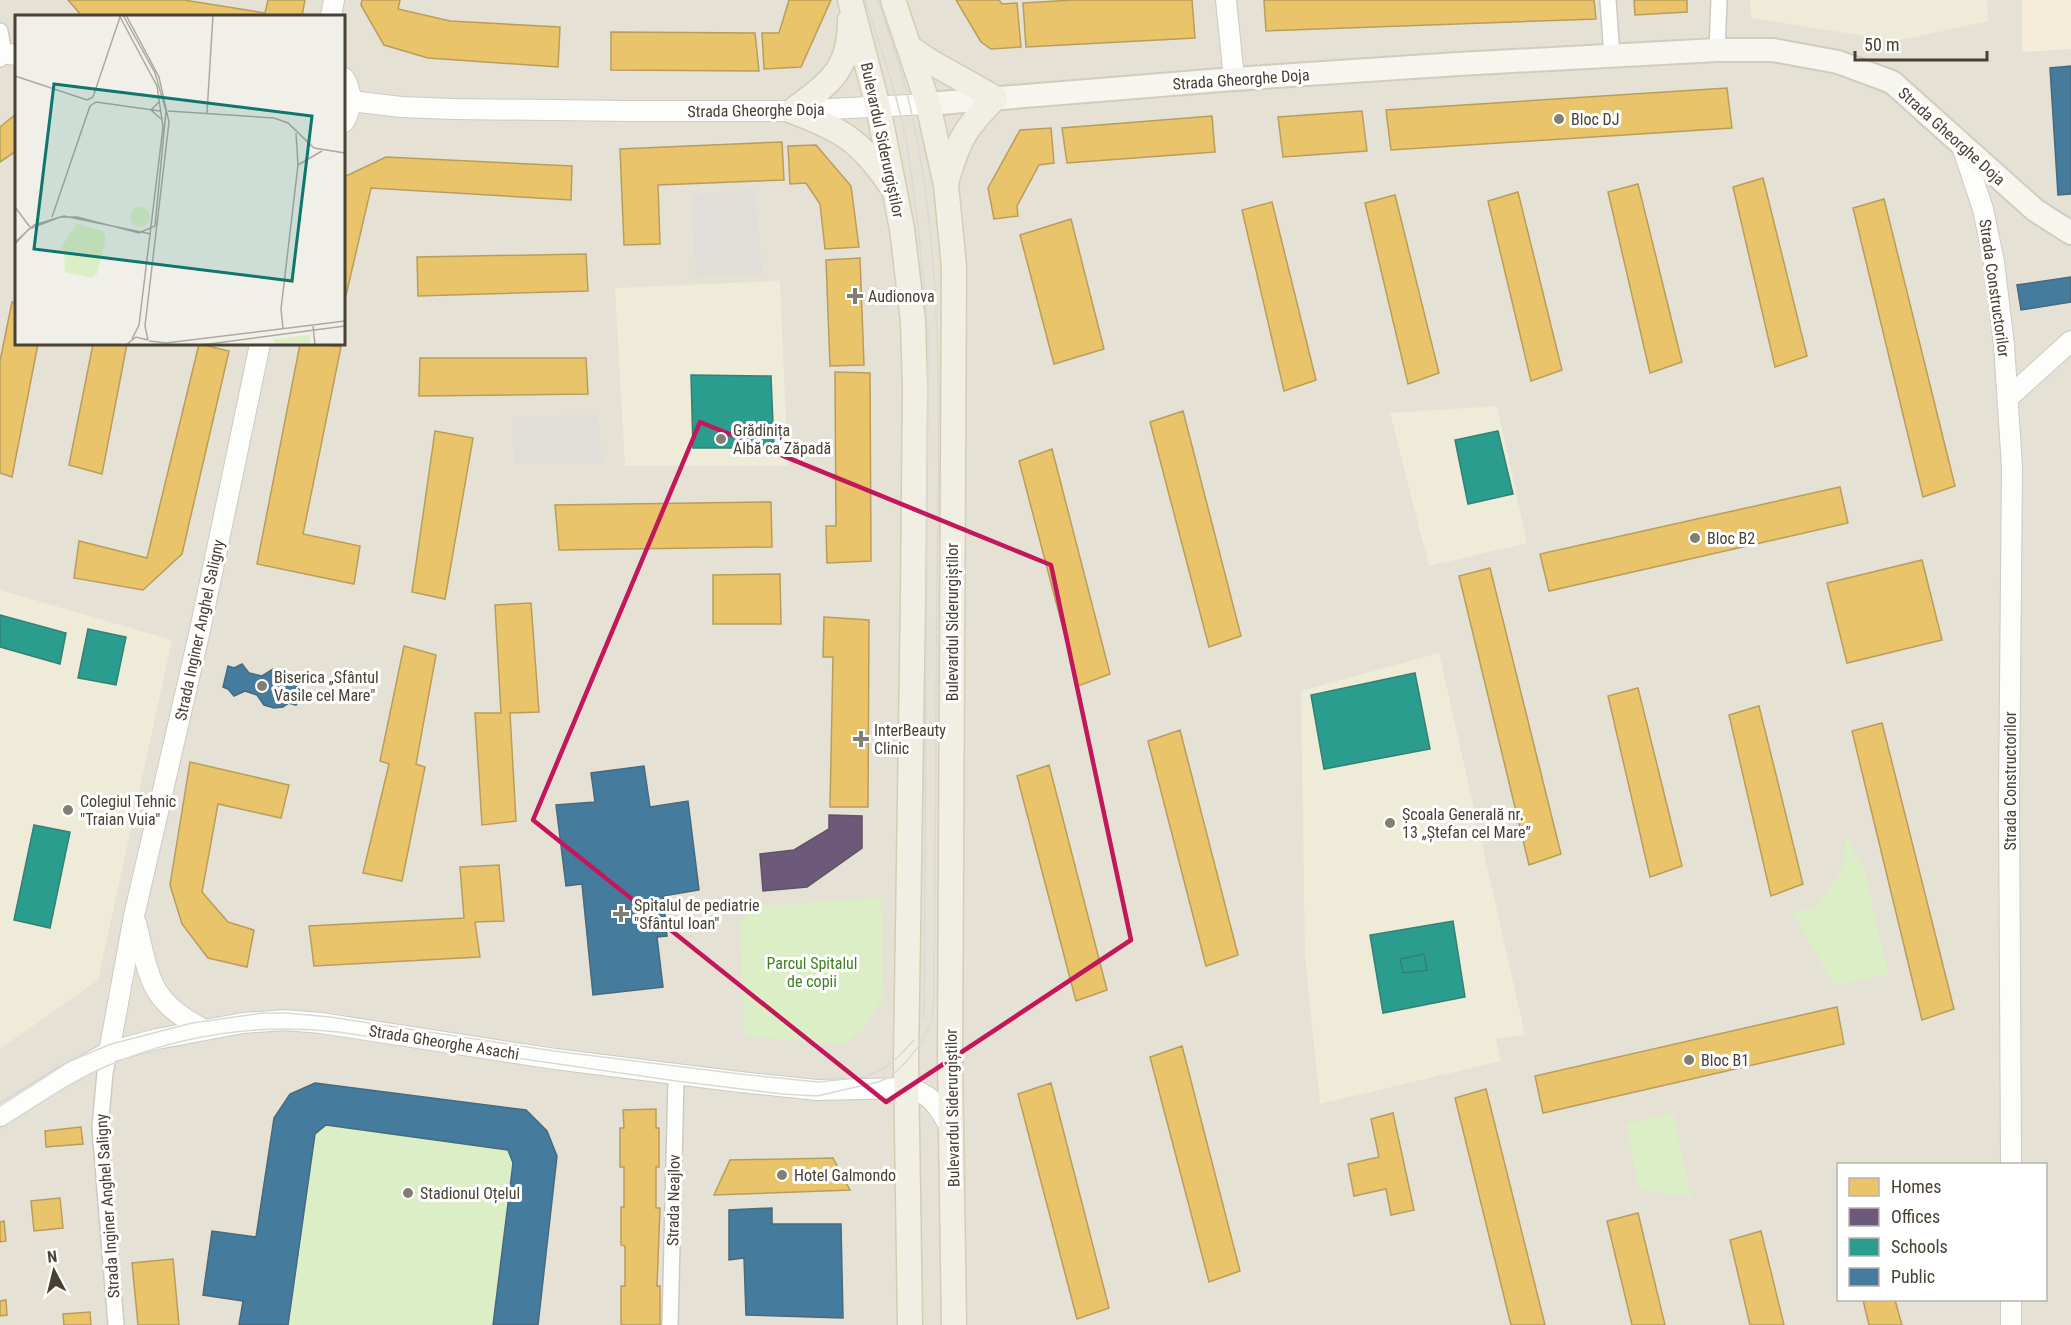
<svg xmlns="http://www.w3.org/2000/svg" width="2071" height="1325" font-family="'Roboto Condensed',sans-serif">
<rect width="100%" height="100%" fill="#f0efe8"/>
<path fill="#e5e1d5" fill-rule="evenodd" d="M0,0H2071V1325H0ZM16,16H344V344H16ZM1838,1164H2046V1300H1838Z"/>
<path fill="#f5ecda" d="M2022,0H2071V49L2022,52Z"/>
<path fill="#efebd9" d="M1750,0H1987L1988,21L1897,41L1751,18Z
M780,281L788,466H625L615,288Z
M1497,406L1527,543L1429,566L1390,413Z
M0,590L172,640L98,980L0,1049Z
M1439,653L1525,1035L1496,1039L1501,1061L1320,1104L1305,955L1301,691Z"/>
<path fill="#dceec5" d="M1846,835L1865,872L1888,975L1834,985L1792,912L1816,908L1843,867Z
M881,898L883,993L866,1027L842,1045L745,1036L740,924L756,906Z
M315,1083L526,1110L547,1131L557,1156L538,1325H239L243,1301L203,1295L212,1231L256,1237L274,1118L290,1094Z
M1673,1113L1691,1197L1639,1189L1626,1124Z"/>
<path fill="#e0ded8" d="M755,190L762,273L696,277L691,194Z
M598,415L602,463L514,464L512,417Z"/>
<path fill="#e9c46a" stroke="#b99d5a" stroke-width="1.5" d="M68,0H184L265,13L268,0H305L302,16H82Z
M362,0H400L398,9L450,21L560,27L558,67L428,58L384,45L361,5Z
M789,0H831L801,67L764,69L762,33H779Z
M956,0H999L1002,4L1017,3L1021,47L991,49L981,42Z
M1074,0H1192L1195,38L1026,47L1023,3Z
M1264,0H1594L1596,19L1266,31Z
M1634,0H1687V12L1635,15Z
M611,32L755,33L759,71L611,70Z
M1727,88L1732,128L1391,150L1386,110Z
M1362,111L1367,151L1283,157L1278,117Z
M16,114V151L0,162V127Z
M1212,116L1215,152L1067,163L1062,128Z
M1051,128L1054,163L1039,165L1017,206L1018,216L994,219L988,188L1020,130Z
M782,142L784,180L658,185L660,244L624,245L620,149Z
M816,145L851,186L859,247L825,249L820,204L806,183L790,184L788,146Z
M386,157L572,166L571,200L371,188L344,304V177Z
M1763,178L1807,356L1775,367L1733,187Z
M1638,184L1682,362L1650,373L1608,192Z
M1518,192L1562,370L1531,381L1488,201Z
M1395,195L1439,373L1408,384L1365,203Z
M1884,199L1955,486L1923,497L1853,208Z
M1272,202L1316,380L1284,391L1242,210Z
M1071,219L1104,349L1054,364L1020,235Z
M586,254L588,291L418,296L417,257Z
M860,258L864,365L830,366L826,260Z
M12,302L16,303V344H38L12,477L0,473V361Z
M93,344H127L102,474L69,465Z
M199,344L229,351L182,554L143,590L74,578L79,541L147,558Z
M300,344H319L341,347L303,534L360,546L354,584L257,564Z
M420,358H586L588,394L419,396Z
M835,372L870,373L871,561L827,563L826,526H836Z
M1183,411L1241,636L1209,647L1150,422Z
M435,431L473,438L445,599L412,592Z
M1052,449L1110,674L1078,686L1019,461Z
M1840,487L1848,523L1549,591L1540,554Z
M771,502L772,547L559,550L555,505Z
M1922,560L1942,640L1847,663L1827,583Z
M1490,568L1561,854L1529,865L1459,576Z
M780,574L781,624H713V575Z
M531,603L539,712L510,713L516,821L482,825L475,713H501L495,605Z
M824,617L869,620L868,807H830L833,657H823Z
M404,646L436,655L416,764L425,767L402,881L363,873L389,764L380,761Z
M1638,688L1682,866L1650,877L1608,696Z
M1759,706L1803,884L1771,896L1729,715Z
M1882,723L1954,1009L1922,1020L1852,731Z
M1180,730L1238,955L1206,966L1148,741Z
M190,762L289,785L281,818L218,804L202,892L228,922L254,930L247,967L208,958L182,924L170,885Z
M1049,765L1107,990L1076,1001L1017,776Z
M499,865L504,921L475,922L480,957L314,966L309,926L464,918L460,867Z
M1837,1007L1844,1044L1543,1113L1535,1076Z
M1182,1046L1240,1271L1209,1282L1150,1057Z
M1051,1083L1109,1308L1077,1319L1018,1094Z
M1486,1089L1545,1325H1511L1455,1098Z
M656,1109V1128H659V1167H656V1208H660L657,1286H660V1325H625L621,1324V1286H625V1246L621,1245V1207H624V1167H620V1128H624L623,1110Z
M1393,1113L1414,1210L1391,1215L1386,1189L1354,1196L1348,1164L1379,1157L1371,1119Z
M81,1127L83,1144L46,1147L45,1131Z
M833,1158L850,1190L714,1195L730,1160Z
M60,1198L63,1228L34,1231L31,1201Z
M1638,1213L1665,1325H1632L1607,1221Z
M4,1221L6,1241L0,1242V1222Z
M1761,1231L1784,1325H1750L1730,1240Z
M173,1259L179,1325H138L132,1263Z
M6,1300L7,1315L0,1316V1301Z
M1863,1300H1895L1902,1325H1869Z
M90,1312L91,1325H64L63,1314Z"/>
<path fill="#6d597a" stroke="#625265" stroke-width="1.5" d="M829,815L862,816V848L807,887L763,891L760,854L794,850L829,829Z"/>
<path fill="#2a9d8f" stroke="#338174" stroke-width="1.5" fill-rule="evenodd" d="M691,375L771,376L774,448H693Z
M1498,431L1513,494L1468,504L1455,440Z
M0,615L66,633L60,664L0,647Z
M88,629L126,637L116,685L78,678Z
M1415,673L1430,749L1324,769L1311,695Z
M34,825L70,832L50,928L14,920Z
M1453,921L1465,997L1383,1013L1370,935ZM1424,954L1427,970L1403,973L1400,959Z
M1424,954L1427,970L1403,973L1400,959Z"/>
<path fill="#457b9d" stroke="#466a7e" stroke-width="1.5" d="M2071,66V194L2058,195L2050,68Z
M2071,277V302L2021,310L2017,285Z
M242,664L249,673L262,676L273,669L283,670L291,676L294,682L302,684V695L296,705L289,703L283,707L274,708L264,705L257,695L245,691L234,696L228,689L223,687L228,666L234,668Z
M644,766L650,807L688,801L699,890L663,896L667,936L657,937L663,987L593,995L582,884L566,886L556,805L595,802L591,773Z
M315,1083L526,1110L547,1131L557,1156L538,1325H493L513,1163L508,1150L326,1125L315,1134L288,1325H239L243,1301L203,1295L212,1231L256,1237L274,1118L290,1094Z
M772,1208V1224H841L843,1318L746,1315L744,1258L729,1260V1210Z"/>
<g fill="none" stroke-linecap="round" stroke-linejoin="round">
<defs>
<path id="minor" d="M1608,0L1612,56
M0,31L4,54L0,59
M1717,50L1719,0
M109,1052L105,1073L100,1127L116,1325
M670,1325L676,1081L678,1075"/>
<path id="tertiary" d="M1226,0L1234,79
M331,16L334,0
M0,53L16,55
M344,78C353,92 352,108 344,122
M351,101L401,107L454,109L629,111H792L928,104
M1962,146L1983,209L1994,262L2004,345L2012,467L2009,798L2011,1164
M2008,398L2071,341
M136,923C150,978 148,1000 203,1029
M109,1052L134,916L200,630L260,344
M0,1116L59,1079L109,1052L157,1039L243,1023L285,1020L321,1023L555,1059L740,1082L817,1090L907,1088C932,1093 939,1108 951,1129
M2011,1325V1300"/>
<path id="secondary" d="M928,104L1234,79L1458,64L1717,50H1773L1838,62L1892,82L2035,210L2071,233"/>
<path id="primary" d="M850,0L878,107L902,229L913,321L915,389L913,599L906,1062L910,1325
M893,0L928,104L946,185L954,267L950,1060L954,1325
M910,48L931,62L995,98C964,129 958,141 946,183
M792,111C829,83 850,71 850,20
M792,111C840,129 860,140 889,183"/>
</defs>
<use href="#minor" stroke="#cccac3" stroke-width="18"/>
<use href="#tertiary" stroke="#cccac3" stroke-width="22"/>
<use href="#secondary" stroke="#d0cdbf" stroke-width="26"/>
<use href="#primary" stroke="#d4cdb4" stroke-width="27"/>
<use href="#minor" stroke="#fdfdfc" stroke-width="15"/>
<use href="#tertiary" stroke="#fdfdfc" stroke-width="20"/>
<use href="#secondary" stroke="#f6f5ee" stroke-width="22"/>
<use href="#primary" stroke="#f1eee3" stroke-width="24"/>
<path stroke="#d9d9d8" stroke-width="1.5" d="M865,0C880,46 897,93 906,140C917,205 923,270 928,336L924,1019
M0,1106L68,1062L111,1044L192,1023L263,1013H286L330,1017L554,1051L740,1074L818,1082L865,1077L884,1068L898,1057L914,1040
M0,1129C35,1107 70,1082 107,1066C180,1035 259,1023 338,1032L676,1081L782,1094L817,1096L878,1082L890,1077L906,1062L922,1042L932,1020L934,994C935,857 936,719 937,582C939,426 945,258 910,106C902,70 889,35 878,0"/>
</g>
<path fill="none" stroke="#c2185b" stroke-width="4.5" stroke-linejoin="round" d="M700,422L1051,565L1131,940L886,1102L533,820Z"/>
<g fill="#837e73" stroke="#fff" stroke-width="2">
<circle cx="1559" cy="119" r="6"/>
<path d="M852 287h6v6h6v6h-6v6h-6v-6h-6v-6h6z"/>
<circle cx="721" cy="439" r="6"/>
<circle cx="1695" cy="538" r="6"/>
<circle cx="262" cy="686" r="6"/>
<path d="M858 730h6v6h6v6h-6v6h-6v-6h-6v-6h6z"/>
<circle cx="68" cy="810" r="6"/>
<circle cx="1390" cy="823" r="6"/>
<path d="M618 905h6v6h6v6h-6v6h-6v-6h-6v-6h6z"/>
<circle cx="1689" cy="1060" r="6"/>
<circle cx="782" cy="1175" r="6"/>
<circle cx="408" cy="1193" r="6"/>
</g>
<g text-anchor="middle" stroke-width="6" stroke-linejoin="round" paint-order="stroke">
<g font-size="16" fill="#484134" stroke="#fff">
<text transform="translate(1241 79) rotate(-4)" y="6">Strada Gheorghe Doja</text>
<text transform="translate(756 110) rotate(-1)" y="6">Strada Gheorghe Doja</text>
<text transform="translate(1952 136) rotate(42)" y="6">Strada Gheorghe Doja</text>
<text transform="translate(883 140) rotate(78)" y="6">Bulevardul Siderurgiștilor</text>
<text transform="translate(1995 288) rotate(82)" y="6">Strada Constructorilor</text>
<text transform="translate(952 622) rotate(-90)" y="6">Bulevardul Siderurgiștilor</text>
<text transform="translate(199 630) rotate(-78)" y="6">Strada Inginer Anghel Saligny</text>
<text transform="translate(2010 781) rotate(-90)" y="6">Strada Constructorilor</text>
<text transform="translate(444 1042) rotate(9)" y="6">Strada Gheorghe Asachi</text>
<text transform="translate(952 1108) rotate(-91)" y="6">Bulevardul Siderurgiștilor</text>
<text transform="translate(673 1200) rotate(-89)" y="6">Strada Neajlov</text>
<text transform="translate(107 1206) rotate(-94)" y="6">Strada Inginer Anghel Saligny</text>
</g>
<g font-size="16" fill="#484134" stroke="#fff" text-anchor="start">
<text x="1571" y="125">Bloc DJ</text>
<text x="868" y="302">Audionova</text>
<text x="733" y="436">Grădinița<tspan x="733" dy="18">Albă ca Zăpadă</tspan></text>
<text x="1707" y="544">Bloc B2</text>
<text x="274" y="683">Biserica „Sfântul<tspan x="274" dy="18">Vasile cel Mare"</tspan></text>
<text x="874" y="736">InterBeauty<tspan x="874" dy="18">Clinic</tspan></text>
<text x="80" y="807">Colegiul Tehnic<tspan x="80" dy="18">"Traian Vuia"</tspan></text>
<text x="1402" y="820">Școala Generală nr.<tspan x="1402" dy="18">13 „Ștefan cel Mare”</tspan></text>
<text x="634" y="911">Spitalul de pediatrie<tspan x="634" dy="18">"Sfântul Ioan"</tspan></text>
<text x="1701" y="1066">Bloc B1</text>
<text x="794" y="1181">Hotel Galmondo</text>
<text x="420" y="1199">Stadionul Oțelul</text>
</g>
<g font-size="16" fill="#3f8021" stroke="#fff">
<text x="812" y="969">Parcul Spitalul<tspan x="812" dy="18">de copii</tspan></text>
</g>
</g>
<g transform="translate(15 15)">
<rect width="330" height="330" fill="#f0efe8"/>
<path d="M115 202a10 10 0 1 1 20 0a10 10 0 1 1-20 0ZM62,209L88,216L91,222L82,259L76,263L50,257L49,235L45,234ZM295,320V330H260L259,324Z" fill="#dceec5"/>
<path fill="none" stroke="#ada9a0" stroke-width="1.5" d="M104,0L142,71L148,112L124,310L117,324M111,0L144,62L154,107L130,311L133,325M0,61L72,85L78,82M78,82L105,2M145,86L136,95L146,104M75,91L81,87L145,96M153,96L259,103L273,108L299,133L330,138M192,98L198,0M283,150L307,136M0,192L15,212M37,202L75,91M0,227L19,210L49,201L136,219M0,229L14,214L45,202H62L124,218L140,211L151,96L140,58L108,0M298,310L300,330M268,313L266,294L283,150L281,118M134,326L151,328L330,306M111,330L121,322L133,325M187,330L330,311"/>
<path fill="#0f766e" fill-opacity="0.15" stroke="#0f766e" stroke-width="3" d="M39,69L297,101L277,266L19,234Z"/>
<rect width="330" height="330" fill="none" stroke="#484134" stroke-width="3"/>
</g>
<rect x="1837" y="1163" width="210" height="138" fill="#ffffff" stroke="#b6b3ae" stroke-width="1.5"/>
<rect x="1849" y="1178" width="30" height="18" fill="#e9c46a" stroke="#b6b3ae" stroke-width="1.5"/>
<text x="1891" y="1193" font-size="18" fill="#484134">Homes</text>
<rect x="1849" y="1208" width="30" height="18" fill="#6d597a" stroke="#b6b3ae" stroke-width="1.5"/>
<text x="1891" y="1223" font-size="18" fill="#484134">Offices</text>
<rect x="1849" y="1238" width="30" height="18" fill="#2a9d8f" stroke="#b6b3ae" stroke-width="1.5"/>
<text x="1891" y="1253" font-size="18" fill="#484134">Schools</text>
<rect x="1849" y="1268" width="30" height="18" fill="#457b9d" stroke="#b6b3ae" stroke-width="1.5"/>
<text x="1891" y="1283" font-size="18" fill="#484134">Public</text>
<g transform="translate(54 1271) rotate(353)" stroke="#ffffff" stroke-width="4.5" paint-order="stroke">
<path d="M0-4.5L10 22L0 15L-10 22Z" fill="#484134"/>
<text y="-9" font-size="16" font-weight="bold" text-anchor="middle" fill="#484134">N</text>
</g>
<path d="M1855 51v9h132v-9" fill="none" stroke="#484134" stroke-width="3"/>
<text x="1864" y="51" font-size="18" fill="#484134" stroke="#ffffff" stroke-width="4.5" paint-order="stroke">50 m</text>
</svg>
